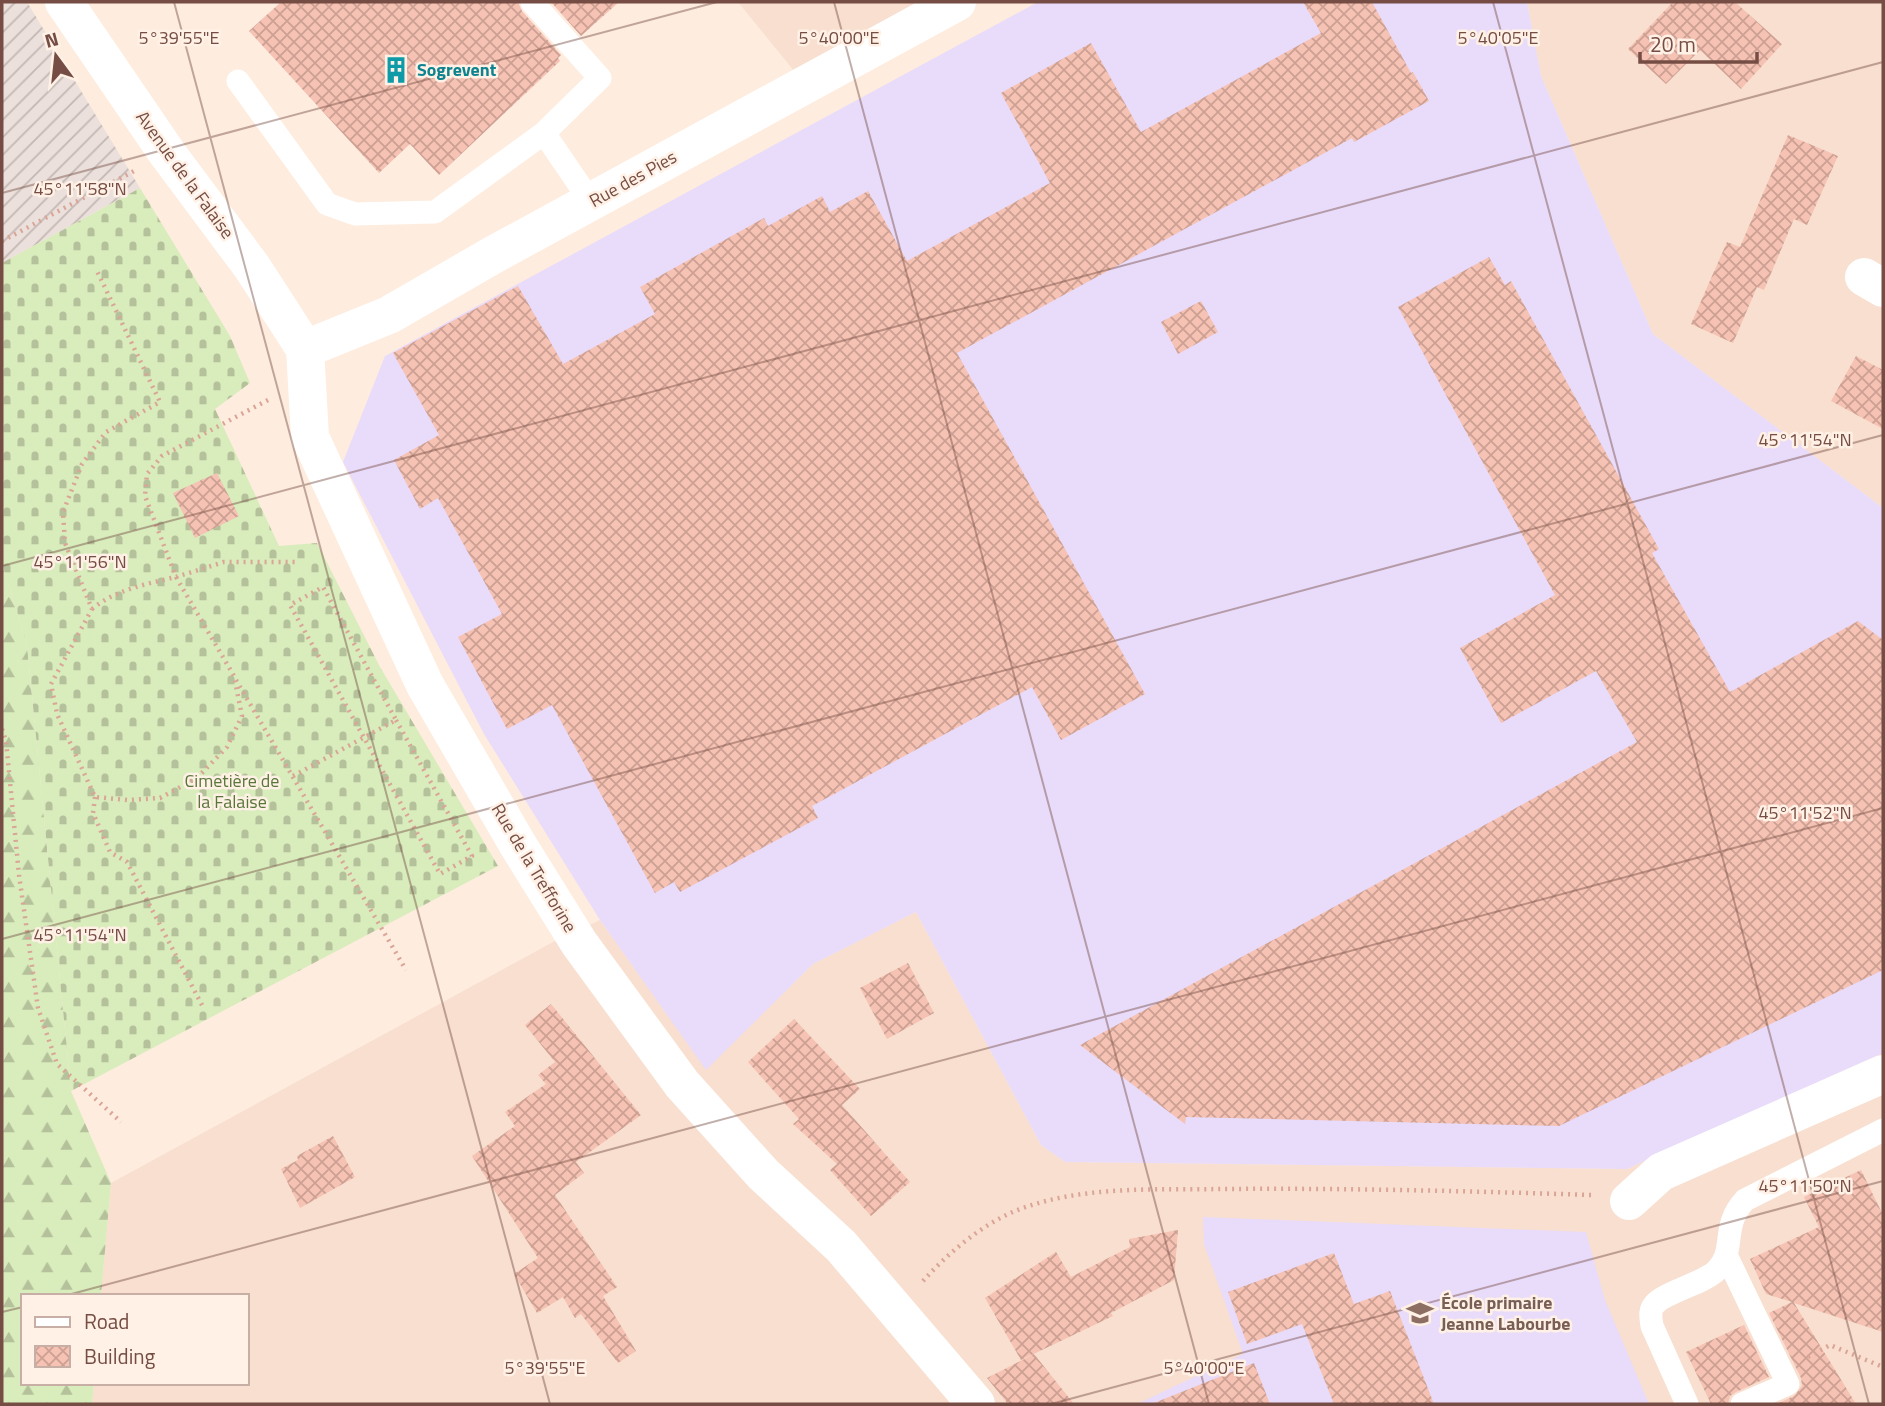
<svg xmlns="http://www.w3.org/2000/svg" width="1885" height="1406" font-family="'Titillium Web',sans-serif">
<defs>
<pattern id="industrial-furrows" width="10" height="10" patternUnits="userSpaceOnUse" patternTransform="scale(1.75)"><rect width="10" height="10" fill="#ebe0db"/><path d="M-1 1l2-2M0 10L10 0M9 11l2-2" fill="none" stroke="#c3b8b3"/></pattern>
<pattern id="forest-firs" width="22" height="20" patternUnits="userSpaceOnUse" patternTransform="scale(1.75)"><rect width="22" height="20" fill="#d8ecbc"/><path d="M5 1l3.5 6h-7zM16 11l3.5 6h-7z" fill="#b4c19a"/></pattern>
<pattern id="cemetery-stones" width="16" height="16" patternUnits="userSpaceOnUse" patternTransform="scale(1.75)"><rect width="16" height="16" fill="#d8ecbc"/><path d="M2 7V4a2 2 0 0 1 4 0v3zM10 15v-3a2 2 0 0 1 4 0v3z" fill="#b4c19a"/></pattern>
<pattern id="building-cross-hatch" width="8" height="8" patternUnits="userSpaceOnUse" patternTransform="scale(1.75)"><rect width="8" height="8" fill="#f6c2b3"/><path d="M0 0l8 8M0 8l8-8" fill="none" stroke="#cca093"/></pattern>
</defs>
<rect width="100%" height="100%" fill="#feecde"/>
<path fill="#f8dfcf" d="M738,2H923L795,72Z
M1527,2H1883V508L1653,334L1541,76Z
M916,912L1041,1145L1065,1162L1627,1169L1883,1053V1404H92L94,1383H247V1296H101L111,1183L555,941L600,920L706,1069L813,964Z"/>
<path fill="url(#industrial-furrows)" d="M2,2H27L140,188L2,263Z"/>
<path fill="#e9dbfa" d="M1038,2H1527L1541,76L1653,334L1883,508V1053L1627,1169L1065,1162L1041,1145L916,912L813,964L706,1070L600,920L484,734L343,462L385,356Z
M1203,1217L1586,1232L1605,1300L1649,1404H1137L1243,1354L1204,1244Z"/>
<path fill="url(#forest-firs)" d="M2,563L27,645L71,1091L111,1183L101,1296H23V1383H94L92,1404H2Z"/>
<path fill="url(#cemetery-stones)" d="M140,188L230,336L250,383L215,409L279,546L317,543L380,667L498,866L71,1091L27,645L2,563V263Z"/>
<path fill="url(#building-cross-hatch)" d="M281,2H518L522,11L561,55L558,58L560,61L439,175L410,144L379,173L249,31Z
M551,2H619L581,36Z
M1303,2H1372L1411,73L1413,72L1429,101L1354,142L1352,138L957,353L1145,694L1061,740L1032,687L812,806L818,818L680,892L674,882L655,893L552,705L507,729L458,637L502,614L438,498L420,509L394,460L439,435L393,353L518,286L563,364L655,314L640,287L764,218L768,226L822,196L830,212L868,191L907,261L1050,183L1001,93L1091,43L1141,132L1321,33Z
M1673,2H1735L1782,44L1741,89L1700,50L1666,84L1628,49Z
M1788,135L1838,156L1807,225L1794,219L1764,290L1757,287L1733,343L1691,324L1727,242L1740,247Z
M1489,257L1505,285L1511,281L1659,549L1652,553L1730,692L1858,621L1883,640V970L1559,1126L1186,1117L1185,1124L1080,1045L1637,742L1596,671L1501,723L1460,648L1555,595L1398,307Z
M1201,301L1218,332L1178,354L1161,322Z
M1856,356L1883,370V429L1831,401Z
M217,473L239,516L195,538L173,493Z
M908,963L934,1013L887,1039L860,988Z
M551,1004L641,1115L576,1162L584,1173L555,1195L617,1287L603,1296L636,1351L618,1363L581,1314L575,1318L563,1297L537,1313L514,1274L538,1258L472,1156L515,1126L505,1112L546,1084L538,1075L555,1062L525,1025Z
M794,1019L860,1089L842,1105L910,1182L871,1216L830,1170L837,1164L793,1124L799,1119L748,1062Z
M333,1136L355,1177L300,1208L281,1169L298,1160L297,1156Z
M1861,1170L1883,1215V1332L1794,1303L1856,1404H1777L1794,1396L1802,1386L1801,1378L1769,1313L1792,1302L1766,1294L1750,1259L1819,1227L1804,1197Z
M1178,1230L1174,1280L1111,1313L1113,1316L1021,1360L985,1298L1056,1252L1071,1277L1130,1247L1129,1239Z
M1334,1253L1354,1304L1390,1291L1434,1404H1334L1302,1324L1247,1344L1228,1292Z
M1744,1325L1769,1377L1736,1392L1730,1396L1728,1404H1711L1686,1352Z
M1034,1354L1074,1404H1008L987,1378Z
M1254,1363L1270,1404H1155L1154,1403Z"/>
<g fill="none" stroke-linecap="round" stroke-linejoin="round">
<path stroke="#daa597" stroke-width="4.5" stroke-dasharray="2 5" stroke-linecap="butt" d="M2,241L134,171
M268,400L162,456L147,474L145,496L176,577L224,562H295
M92,609C115,590 146,584 176,577L234,676L242,716L227,747L197,778L160,798L128,800L95,797L57,714L51,684L92,609L65,543L63,512L82,464L106,432L160,402L97,271
M236,680L406,970
M2,729L6,741L19,875L38,1008L57,1064L121,1122
M293,776L396,720L323,587L290,605L440,874L472,856L396,720
M95,797L93,813L110,852L127,862L203,1007
M923,1281C948,1253 980,1226 1015,1211C1080,1185 1156,1190 1225,1189C1347,1188 1469,1191 1591,1195
M1808,1357L1830,1345L1883,1367"/>
<path stroke="#fff" stroke-width="23" d="M532,2L600,78L544,133
M238,81L327,204L355,214L435,212L544,133L591,202
M1727,1257L1788,1384L1742,1404
M1687,1404L1652,1326C1651,1318 1649,1311 1654,1305C1664,1292 1705,1283 1717,1270C1737,1249 1720,1227 1745,1200L1883,1130"/>
<path stroke="#fff" stroke-width="38" d="M64,2L167,153L252,267L305,349
M1864,277L1883,288
M305,349L310,437L425,685L518,845L579,943L682,1084L763,1174L841,1246L976,1404
M305,349L389,315L493,255L957,2
M1629,1201L1661,1172L1883,1074"/>
</g>
<path fill="none" stroke="#764d44" stroke-width="2" stroke-opacity="0.45" d="M174,2L550,1404M834,2L1209,1404M1493,2L1869,1404M2,193L717,2M2,566L1883,62M2,939L1883,435M64,1296L1883,808M2,1312L23,1307M1051,1404L1883,1181"/>
<defs>
<symbol id="building-bare" viewBox="-9 -9 18 18"><path d="M-4-6H4V6H1V3H-1V6H-4ZM-2.5-4.3h1.7v1.8h-1.7ZM.8-4.3h1.7v1.8H.8ZM-2.5-1h1.7V.8h-1.7ZM.8-1h1.7V.8H.8Z" fill="#0f9aa8" stroke="#fff1e6" stroke-width="2.5" paint-order="stroke"/></symbol>
<symbol id="school-bare" viewBox="-9 -9 18 18"><path d="M0-5L7-2L0 1L-7-2ZM-4 1L0 2.5L4 1V4Q0 6-4 4Z" fill="#8d6e63" stroke="#fff1e6" stroke-width="2.5" paint-order="stroke"/></symbol>
</defs>
<g fill-rule="evenodd">
<use href="#building-bare" x="377" y="51" width="38" height="38"/>
<use href="#school-bare" x="1401" y="1294" width="38" height="38"/>
</g>
<g text-anchor="middle" stroke-width="5" stroke-linejoin="round" paint-order="stroke">
<g font-size="18" font-weight="bold" fill="#0d838f" stroke="#fff1e6" text-anchor="start">
<text x="417" y="76">Sogrevent</text>
</g>
<g font-size="18" fill="#764d44" stroke="#fff1e6">
<text transform="translate(185 175) rotate(54)" y="6">Avenue de la Falaise</text>
<text transform="translate(633 179) rotate(-29)" y="6">Rue des Pies</text>
<text transform="translate(534 868) rotate(59)" y="6">Rue de la Trefforine</text>
</g>
<g font-size="18" fill="#577739" stroke="#fff1e6">
<text x="232" y="787">Cimetière de<tspan x="232" dy="21">la Falaise</tspan></text>
</g>
<g font-size="18" font-weight="bold" fill="#785e54" stroke="#fff1e6" text-anchor="start">
<text x="1441" y="1309">École primaire<tspan x="1441" dy="21">Jeanne Labourbe</tspan></text>
</g>
</g>
<g font-size="18" text-anchor="middle" fill="#764d44" stroke="#fff1e6" stroke-width="5" stroke-linejoin="round" paint-order="stroke">
<text x="179" y="44">5°39'55"E</text>
<text x="839" y="44">5°40'00"E</text>
<text x="1498" y="44">5°40'05"E</text>
<text x="80" y="195">45°11'58"N</text>
<text x="1805" y="446">45°11'54"N</text>
<text x="80" y="568">45°11'56"N</text>
<text x="1805" y="819">45°11'52"N</text>
<text x="80" y="941">45°11'54"N</text>
<text x="1805" y="1192">45°11'50"N</text>
<text x="545" y="1374">5°39'55"E</text>
<text x="1204" y="1374">5°40'00"E</text>
</g>
<rect width="1885" height="1406" fill="none" stroke="#764d44" stroke-width="7"/>
<rect x="21" y="1294" width="228" height="91" fill="#fff1e6" stroke="#c8afa5" stroke-width="2"/>
<rect x="35" y="1317" width="35" height="10" fill="#ffffff" stroke="#c8afa5" stroke-width="2"/>
<text x="84" y="1329" font-size="21" fill="#764d44">Road</text>
<rect x="35" y="1346" width="35" height="21" fill="url(#building-cross-hatch)" stroke="#c8afa5" stroke-width="2"/>
<text x="84" y="1364" font-size="21" fill="#764d44">Building</text>
<g transform="translate(56 56) rotate(345)" stroke="#fff1e6" stroke-width="5" paint-order="stroke">
<path d="M0-5L12 26L0 18L-12 26Z" fill="#764d44"/>
<text y="-10" font-size="19" font-weight="bold" text-anchor="middle" fill="#764d44">N</text>
</g>
<path d="M1640 52v10h117v-10" fill="none" stroke="#764d44" stroke-width="3.5"/>
<text x="1650" y="52" font-size="21" fill="#764d44" stroke="#fff1e6" stroke-width="5" paint-order="stroke">20 m</text>
</svg>
